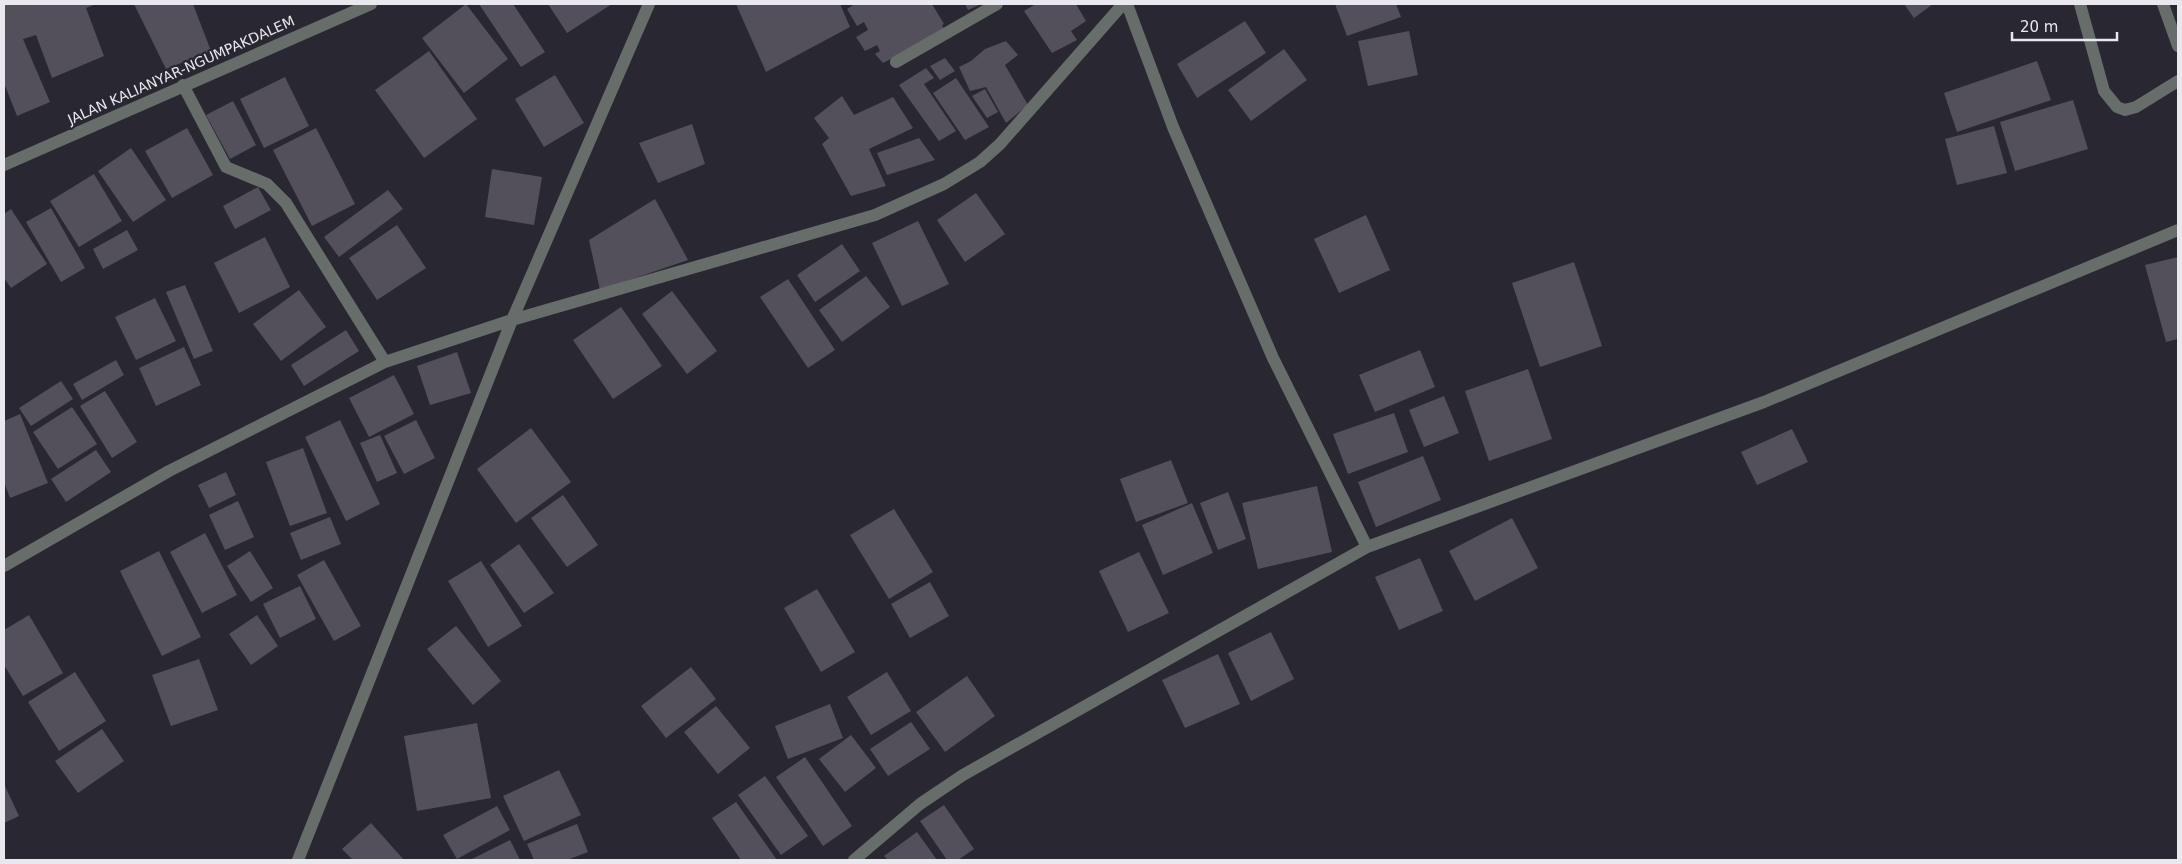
<svg xmlns="http://www.w3.org/2000/svg" width="2182" height="864" font-family="'DejaVu Sans',sans-serif">
<rect width="100%" height="100%" fill="#292731"/>
<path fill="#53505c" d="M4,4H96L86,8L104,56L52,78L36,35L23,39L50,102L17,116L4,83Z
M134,4H193L211,51L166,69Z
M466,4L508,59L464,93L422,38Z
M479,4H513L545,52L521,67Z
M548,4H612L567,33Z
M736,4H840L850,27L766,72Z
M855,4H932L944,24L942,25L945,31L883,63L875,54L880,51L877,45L865,51L856,37L868,30L864,22L857,26L847,9Z
M965,4H981L968,10Z
M1036,4H1076L1086,21L1071,31L1077,40L1052,53L1024,11Z
M1335,4H1396L1401,17L1347,36Z
M1904,4H1933L1914,18Z
M1245,21L1266,53L1197,98L1177,64Z
M1409,31L1418,75L1368,86L1358,41Z
M1006,41L1018,55L1005,65L1028,105L1006,123L986,87L970,91L959,67L971,61L985,49Z
M1284,49L1307,80L1251,121L1228,90Z
M429,51L477,119L424,158L375,90Z
M945,58L955,71L940,80L930,66Z
M2037,61L2051,100L1957,132L1944,93Z
M926,68L934,78L924,84L956,131L939,141L899,85Z
M555,75L584,123L544,147L515,99Z
M285,77L309,126L264,148L240,99Z
M956,78L989,127L965,140L933,93Z
M985,89L998,112L987,118L972,96Z
M842,96L854,115L893,97L913,128L869,149L886,186L851,196L822,144L829,138L814,118Z
M2073,100L2088,149L2015,171L2000,122Z
M233,101L256,145L230,159L206,115Z
M692,124L705,164L658,183L639,143Z
M1994,126L2007,173L1957,185L1945,139Z
M187,128L213,175L172,198L145,151Z
M316,128L355,204L312,226L273,150Z
M919,138L935,160L887,175L877,153Z
M131,148L166,200L133,222L98,171Z
M492,169L542,177L534,225L485,217Z
M94,174L122,221L79,247L50,201Z
M258,187L271,210L235,229L223,206Z
M388,190L403,209L339,257L324,237Z
M976,193L1005,234L965,262L937,220Z
M655,199L688,260L600,290L589,240Z
M51,208L85,268L61,282L26,222Z
M11,209L47,264L11,288L4,278V214Z
M1366,215L1390,270L1339,293L1314,239Z
M918,221L949,284L902,306L872,243Z
M397,225L426,268L377,300L349,258Z
M127,230L138,250L103,269L93,249Z
M265,237L290,287L239,313L214,263Z
M842,244L860,271L815,302L797,275Z
M2178,257V339L2166,342L2145,265Z
M1574,262L1602,346L1540,367L1512,283Z
M866,276L890,307L842,342L819,310Z
M788,279L835,350L808,368L760,297Z
M185,285L213,351L194,359L166,292Z
M299,290L326,327L281,361L253,324Z
M672,291L717,351L687,374L642,314Z
M155,298L176,341L136,360L115,317Z
M621,307L662,366L613,399L573,340Z
M346,330L359,351L304,386L291,365Z
M184,347L201,385L156,406L139,368Z
M1420,350L1435,387L1375,412L1359,375Z
M457,352L471,393L430,405L417,366Z
M116,360L124,375L82,400L73,384Z
M1528,369L1552,439L1489,461L1465,391Z
M394,375L414,414L369,437L349,398Z
M61,381L73,399L31,426L19,408Z
M105,391L137,442L112,458L80,406Z
M1444,396L1459,433L1424,447L1409,410Z
M72,407L97,444L58,469L33,432Z
M1394,413L1408,452L1348,474L1333,434Z
M20,414L48,483L10,498L4,482V421Z
M340,420L380,504L346,521L305,437Z
M416,420L435,458L404,474L384,436Z
M531,428L571,482L516,523L477,469Z
M1792,429L1808,462L1757,485L1741,452Z
M380,435L397,473L377,482L360,443Z
M303,448L327,513L290,526L266,462Z
M96,450L111,472L66,502L51,479Z
M1423,456L1441,500L1376,527L1358,482Z
M1171,460L1188,503L1136,522L1120,479Z
M226,472L236,495L209,508L198,485Z
M1317,486L1332,552L1258,569L1242,503Z
M1228,492L1246,539L1218,550L1200,503Z
M563,495L598,545L567,567L531,518Z
M238,501L254,537L225,550L209,515Z
M1192,503L1213,553L1163,575L1142,525Z
M894,509L933,572L889,599L850,535Z
M330,517L341,544L301,560L290,533Z
M1512,518L1538,568L1475,601L1449,551Z
M205,533L237,595L202,613L170,552Z
M519,544L554,593L524,613L490,565Z
M159,551L201,637L162,656L120,571Z
M250,551L273,588L251,602L227,566Z
M1139,552L1169,613L1128,632L1099,571Z
M1420,558L1443,611L1399,630L1375,577Z
M324,560L361,626L334,641L297,575Z
M481,561L522,626L488,647L448,581Z
M930,582L949,616L910,638L891,604Z
M300,586L316,619L280,638L263,604Z
M817,589L855,652L821,672L784,608Z
M29,615L63,673L23,696L4,665V630Z
M257,615L278,646L251,665L229,634Z
M456,626L501,681L473,705L427,649Z
M1271,632L1294,679L1251,701L1228,653Z
M1218,654L1240,704L1185,728L1162,680Z
M199,659L218,710L171,726L152,675Z
M691,667L716,699L666,738L641,706Z
M75,672L106,721L59,751L28,702Z
M887,672L911,711L871,735L847,697Z
M967,676L995,716L945,752L916,712Z
M830,704L843,738L788,759L775,726Z
M716,706L750,748L718,774L684,732Z
M911,722L930,749L888,776L870,749Z
M477,723L491,798L417,811L404,736Z
M102,729L124,761L78,793L55,761Z
M851,735L876,768L845,792L819,759Z
M805,757L852,826L823,846L776,777Z
M559,770L581,815L524,841L503,796Z
M765,776L808,836L781,855L738,795Z
M4,784L19,816L4,823Z
M736,802L777,860H741L712,818Z
M944,805L974,849L958,860H947L920,821Z
M497,806L510,830L457,859L443,835Z
M371,823L404,860H353L342,849Z
M577,824L588,852L567,860H534L527,844Z
M917,832L937,860H888L884,856Z
M510,840L520,860H470Z"/>
<g fill="none" stroke-linecap="round" stroke-linejoin="round">
<path stroke="#676d6a" stroke-width="12" d="M1127,4L1173,127L1273,358L1367,547
M2080,4L2104,91L2117,107L2125,110L2136,107L2178,81
M2163,4L2178,46
M896,62L997,4
M183,85L226,167L267,184L286,203L385,362
M4,165L371,4
M4,566L169,471L385,362L512,320L875,215L944,184L980,162L1000,144L1123,4
M298,860L512,320L649,4
M854,860L920,804L963,775L1367,547L1764,402L2178,230"/>
</g>
<g text-anchor="middle" stroke-width="4.5" stroke-linejoin="round" paint-order="stroke">
<g font-size="14" fill="#e9e8ef" stroke="#292731">
<text transform="translate(181 70) rotate(-24)" y="5">JALAN KALIANYAR-NGUMPAKDALEM</text>
</g>
</g>
<rect width="2182" height="864" fill="none" stroke="#e9e8ef" stroke-width="10"/>
<path d="M2012 32v8h105v-8" fill="none" stroke="#e9e8ef" stroke-width="2.5"/>
<text x="2020" y="32" font-size="15" fill="#e9e8ef" stroke="#292731" stroke-width="4" paint-order="stroke">20 m</text>
</svg>
